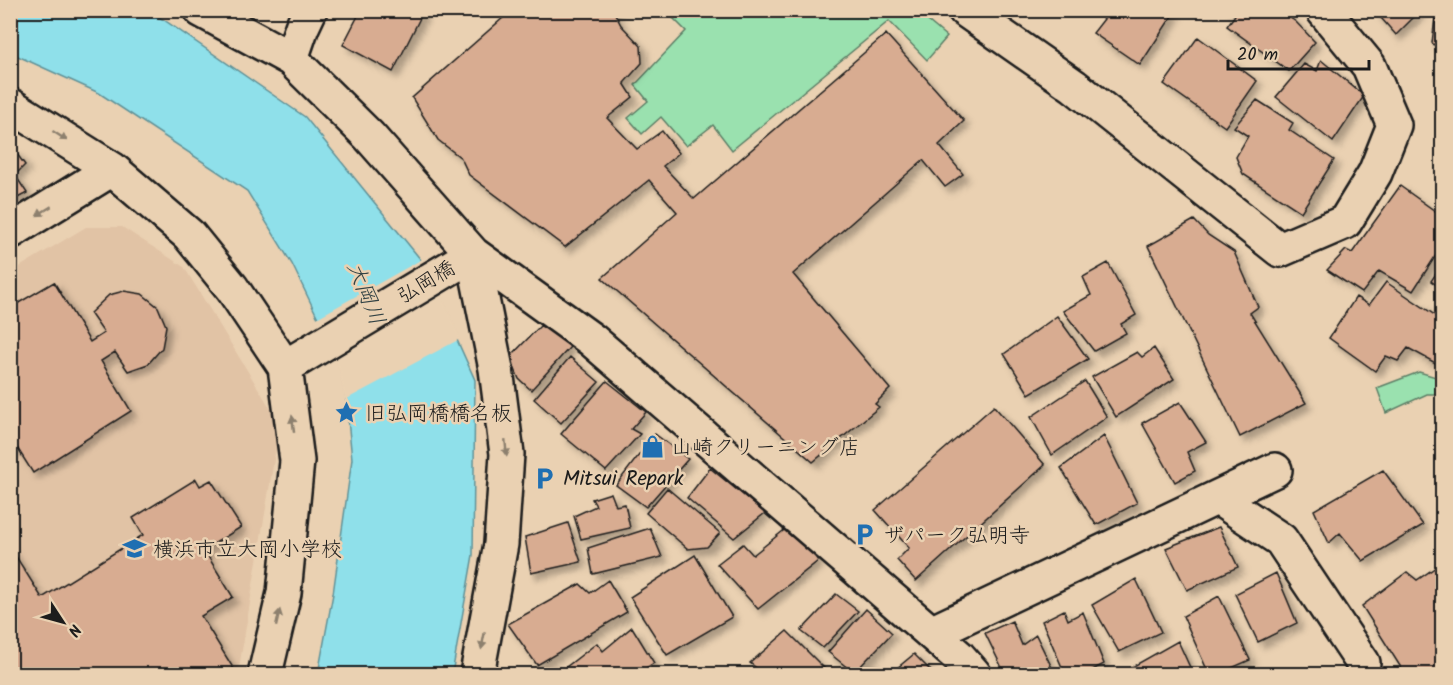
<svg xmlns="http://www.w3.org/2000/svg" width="1453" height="685" font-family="Kalam,'Klee One',sans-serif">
<defs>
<filter id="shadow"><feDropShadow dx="5.5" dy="5.5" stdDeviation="3" flood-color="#0004"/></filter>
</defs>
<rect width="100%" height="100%" fill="#ead1b2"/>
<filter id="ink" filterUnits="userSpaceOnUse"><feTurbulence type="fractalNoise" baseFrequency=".0167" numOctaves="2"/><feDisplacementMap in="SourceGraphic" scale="12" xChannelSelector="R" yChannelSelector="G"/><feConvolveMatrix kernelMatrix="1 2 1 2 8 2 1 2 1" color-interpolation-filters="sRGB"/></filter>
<g filter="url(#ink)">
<path fill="#e1c3a5" d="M86,227H122L184,267L280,424L238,674H11V272Z"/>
<path fill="#9ae1af" stroke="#5b7e66" stroke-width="1.5" d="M666,11H916L947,37L927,60L889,21L732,150L713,125L686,146L661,117L642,134L628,118L648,101L635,85L686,31Z
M1419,372L1439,378L1442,374V394H1427L1386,413L1377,388Z"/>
<path fill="#8fe0ea" stroke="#619298" stroke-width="1.5" d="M11,11H147L164,20L305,117L421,260L475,380L473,555L452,674H318L333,594L352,459L343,370L292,264L247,191L99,93L11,53Z"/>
<path fill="#ead1b2" d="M424,258L460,339L345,400L340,370L315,319Z"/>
<path fill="#d8ac91" stroke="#1c1c1c" stroke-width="1.5" filter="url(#shadow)" d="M361,10H424L393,72L343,45Z
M512,10H613L621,25L641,46L642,63L624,83L633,97L607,118L637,149L662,131L679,153L663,166L694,199L886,34L964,121L939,145L963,174L945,187L923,160L793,274L890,389L875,404L879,407L813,462L602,278L677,212L649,180L565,247L469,175L461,158L438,140L412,98Z
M1111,10H1170L1174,13L1140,65L1093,33Z
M1227,10H1279L1296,22L1315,42L1289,71L1227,26L1235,15Z
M1374,10H1421L1396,35Z
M1436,10H1442V52L1432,43Z
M1198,37L1257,81L1225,127L1164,84Z
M1321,60L1364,96L1333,142L1276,97L1304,64L1317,71Z
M1257,100L1293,123L1289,130L1334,160L1301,212L1243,174L1236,157L1248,136L1234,127Z
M14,150L25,165L15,175L27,193L10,202V152Z
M1400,186L1442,216V246L1413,291L1379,271L1362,293L1327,270L1346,250L1352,253Z
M1194,220L1208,235L1234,252L1258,307L1250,313L1306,403L1240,437L1148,246Z
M1108,263L1136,315L1121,324L1126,333L1094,351L1063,311L1091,295L1083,277Z
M1442,265V289L1431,281Z
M54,282L90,342L104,333L90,313L109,295L124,291L142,294L158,307L166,326L162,348L148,364L128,371L115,352L101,361L131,411L33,473L16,446L10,449V308Z
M1386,282L1442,320V359L1439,365L1408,348L1398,361L1386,356L1375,371L1329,338L1356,297L1369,305Z
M1057,316L1088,359L1029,394L1004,354Z
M540,326L556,331L570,347L531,390L519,379L510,357Z
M1154,348L1174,379L1116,417L1092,377L1137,352L1142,357Z
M570,357L599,382L561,423L534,399Z
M607,381L646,412L631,429L640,434L606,471L561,434Z
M1085,381L1107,417L1052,455L1031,417Z
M1180,402L1206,442L1187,452L1195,471L1175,482L1142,423Z
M994,406L1045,465L916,581L897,560L909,548L875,510Z
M655,434L688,459L646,507L616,485Z
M1104,436L1137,503L1096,525L1061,468Z
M710,468L765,513L734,538L687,498Z
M1383,470L1423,525L1363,561L1340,533L1329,543L1314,510Z
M196,479L200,486L211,480L241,527L204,550L233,597L201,616L235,671L233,674H10V547L42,598L143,535L133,518Z
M667,488L720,533L707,547L688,549L646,513Z
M611,493L616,506L625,504L630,528L581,539L574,516L596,506L592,499Z
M568,523L581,562L531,573L525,537Z
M793,523L818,561L758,609L717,564L743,544L753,555Z
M1219,527L1238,567L1187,590L1166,548Z
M650,528L662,557L593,574L588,548Z
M695,555L732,617L667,655L630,597Z
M1442,563V674H1405L1362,606L1407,572L1417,580Z
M1276,573L1297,623L1258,642L1235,594Z
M1136,579L1161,632L1119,652L1092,605Z
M608,580L627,612L537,665L508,624L580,584L590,593Z
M836,594L858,611L823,648L801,631Z
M1219,596L1250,660L1218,674H1209L1183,616Z
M866,609L892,633L854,673L828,652Z
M1064,610L1068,620L1083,612L1104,664L1085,674H1065L1042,621Z
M1012,621L1022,645L1036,635L1055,674H1017L1014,669L1005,674L985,633Z
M632,627L654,663L637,674H563L561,671L597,643L603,651Z
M787,631L830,674H764L750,663Z
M1178,641L1193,674H1124L1123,672Z
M914,654L934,674H890Z"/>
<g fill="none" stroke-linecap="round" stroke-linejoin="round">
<defs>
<path id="minor" d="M201,10L291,59L369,136L473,254L496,369L507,454L501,544L477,674
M965,10L1074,86L1280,250L1345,222L1375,173L1394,125L1369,66L1323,10
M291,59L302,27L310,10
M10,105L112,169L189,235L232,288L285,367L297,461L284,593L265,674
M10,232L112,169
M285,367L473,254L592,340L959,657L974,674
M1218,498L1281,540L1363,663
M931,633L1275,470"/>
</defs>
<use href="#minor" stroke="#1c1c1c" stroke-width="38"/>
<use href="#minor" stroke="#ead1b2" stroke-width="33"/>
</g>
<defs><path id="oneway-solid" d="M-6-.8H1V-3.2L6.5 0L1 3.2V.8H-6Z" transform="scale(1.5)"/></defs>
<g fill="#8d806e">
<use href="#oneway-solid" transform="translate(60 136) rotate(33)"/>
<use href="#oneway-solid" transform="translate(44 211) rotate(148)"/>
<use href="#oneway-solid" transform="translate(293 424) rotate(-97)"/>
<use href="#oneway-solid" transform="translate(506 448) rotate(85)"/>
<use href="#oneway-solid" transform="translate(278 618) rotate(-77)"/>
<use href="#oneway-solid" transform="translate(483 641) rotate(101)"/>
</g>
</g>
<defs>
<symbol id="sight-bare" viewBox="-9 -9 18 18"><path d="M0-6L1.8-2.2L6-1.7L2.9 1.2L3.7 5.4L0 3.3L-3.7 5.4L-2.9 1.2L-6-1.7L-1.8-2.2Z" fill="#1f6fb2" stroke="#ead1b2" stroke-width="2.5" paint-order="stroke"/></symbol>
<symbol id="shop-bare" viewBox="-9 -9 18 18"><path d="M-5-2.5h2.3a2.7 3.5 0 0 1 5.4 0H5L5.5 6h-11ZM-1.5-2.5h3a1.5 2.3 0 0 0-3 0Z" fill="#1f6fb2" stroke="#ead1b2" stroke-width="2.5" paint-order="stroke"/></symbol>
<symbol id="parking-bare" viewBox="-9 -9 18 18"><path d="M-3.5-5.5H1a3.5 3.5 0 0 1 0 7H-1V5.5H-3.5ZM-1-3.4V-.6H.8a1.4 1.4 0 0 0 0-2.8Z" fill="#1f6fb2" stroke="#ead1b2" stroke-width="2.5" paint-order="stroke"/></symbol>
<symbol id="school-bare" viewBox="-9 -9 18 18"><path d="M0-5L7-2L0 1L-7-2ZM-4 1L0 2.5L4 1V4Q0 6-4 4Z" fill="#1f6fb2" stroke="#ead1b2" stroke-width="2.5" paint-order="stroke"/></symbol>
</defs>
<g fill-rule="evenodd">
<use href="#sight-bare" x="330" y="396" width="33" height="33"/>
<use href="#shop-bare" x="636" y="430" width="33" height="33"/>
<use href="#parking-bare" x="528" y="462" width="33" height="33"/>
<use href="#parking-bare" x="848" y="518" width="33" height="33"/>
<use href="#school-bare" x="118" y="532" width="33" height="33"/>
</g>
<g text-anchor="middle" stroke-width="5" stroke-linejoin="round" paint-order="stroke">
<g font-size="21" fill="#1c1c1c" stroke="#ead1b2">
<text transform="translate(426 282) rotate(-31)" y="7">弘岡橋</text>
</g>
<g font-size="21" fill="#1c1c1c" stroke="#ead1b2" text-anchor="start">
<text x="365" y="420">旧弘岡橋橋名板</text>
<text x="671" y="454">山崎クリーニング店</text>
<text x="563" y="485">Mitsui Repark</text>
<text x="883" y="542">ザパーク弘明寺</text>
<text x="153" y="556">横浜市立大岡小学校</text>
</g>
<g font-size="22" font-style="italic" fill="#334345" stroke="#ead1b2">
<text transform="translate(367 293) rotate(68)" y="8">大岡川</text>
</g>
</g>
<rect width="1453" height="685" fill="none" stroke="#ead1b2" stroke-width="36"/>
<rect x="18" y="18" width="1417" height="649" fill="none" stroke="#1c1c1c" stroke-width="2" filter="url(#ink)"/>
<g transform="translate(63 622) rotate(126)" stroke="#ead1b2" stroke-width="4.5" paint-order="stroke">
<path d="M0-4.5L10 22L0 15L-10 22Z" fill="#1c1c1c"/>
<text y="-9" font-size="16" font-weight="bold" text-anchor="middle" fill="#1c1c1c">N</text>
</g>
<path d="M1228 60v9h141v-9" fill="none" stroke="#1c1c1c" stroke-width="3"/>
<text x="1237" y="60" font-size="18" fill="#1c1c1c" stroke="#ead1b2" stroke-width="4.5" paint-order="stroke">20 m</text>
</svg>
